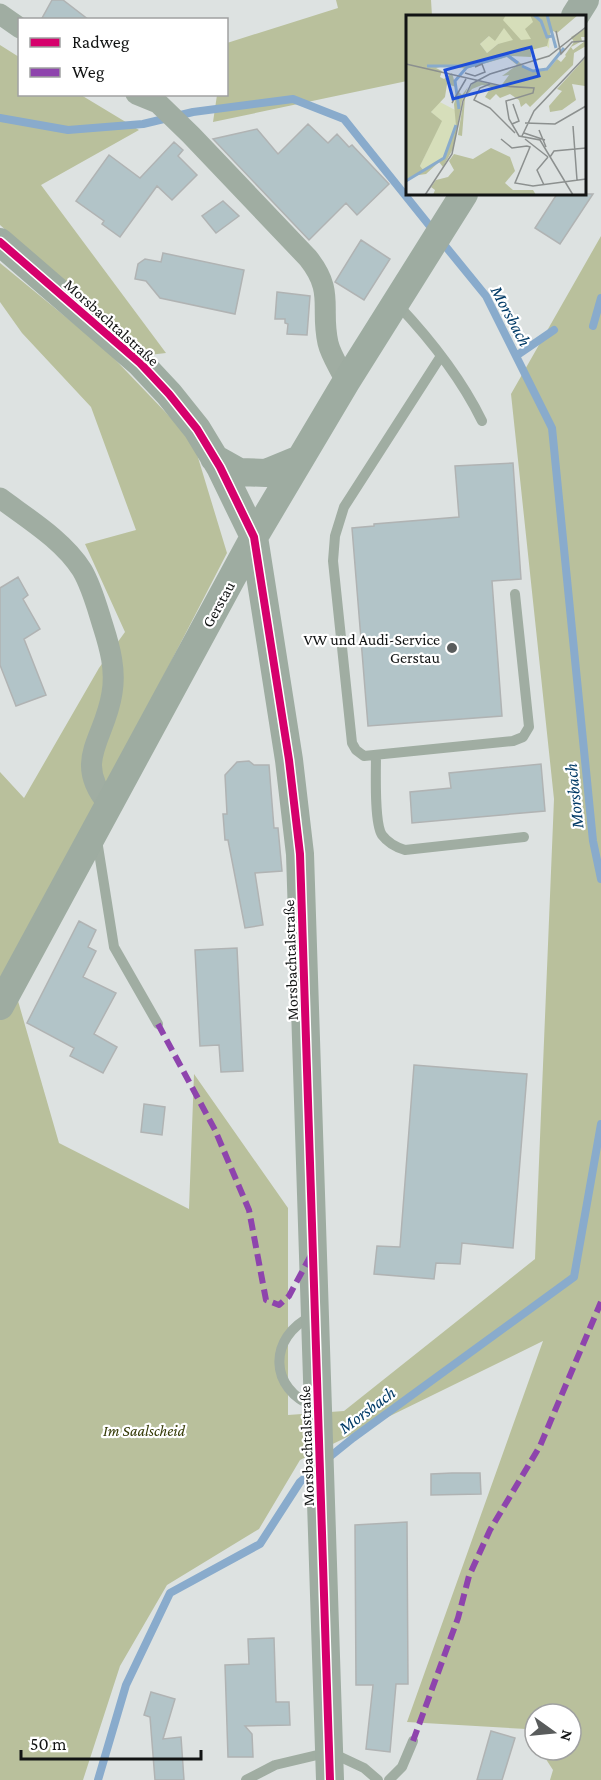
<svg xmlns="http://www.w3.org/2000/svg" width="601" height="1780" font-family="'Crimson Pro',serif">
<rect width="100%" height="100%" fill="#dde2e1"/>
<path fill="#b9c09c" d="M336,0H431L432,16H408L407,81L213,122L217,95L226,94L227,43L338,8Z
M0,45L19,57L20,94L81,95L139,130L41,185L166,353L149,355L0,225Z
M601,236V1780H550L553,1770L540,1750H571V1714H535V1742L526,1729L407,1722L543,1341L300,1460L259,1529L167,1585L120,1666L83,1780H0V772L24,798L99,668L125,632L85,544L136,530L91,407L22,333L0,302V263L106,350L193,441L227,553L126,749L14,987L59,1143L189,1209L194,1074L288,1208V1415L344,1411L535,1259L554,799L511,394Z"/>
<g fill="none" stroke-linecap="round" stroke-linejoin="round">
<path stroke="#89abcc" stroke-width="8" d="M0,118L68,130L143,124L193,112L293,99L344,119L433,230
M442,242L486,296L552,428L593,841L601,879
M593,326L601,298
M516,356L554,330
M327,1459L353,1438L574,1277L601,1124
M98,1780L126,1685L170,1593L260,1544L300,1482L313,1471"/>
</g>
<path fill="#b2c4c8" stroke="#b0b3b3" stroke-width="1.5" d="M52,0H63L89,20H41Z
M308,124L328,143L337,134L349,147L352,145L389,184L357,215L346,203L309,240L213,139L257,129L278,154Z
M174,142L183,150L178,156L197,175L172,200L157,186L120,237L102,224L104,221L76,201L109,155L140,178Z
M557,194H593L560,244L535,228Z
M223,201L239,216L216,233L202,216Z
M361,240L390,259L364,300L335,282Z
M163,253L244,270L235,314L160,298L146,281L135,279L138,264L145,259L161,262Z
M277,292L310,296L307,335L287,334L288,324L285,323V319H275Z
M513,463L521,579L492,581L502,716L368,726L352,528L374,526V524L459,517L455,466Z
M18,577L28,595L23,599L40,629L24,639L46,695L16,706L0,665V588Z
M249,761L254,765H269L274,828H278L282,871L255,873L263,925L245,928L228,840H225L223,814H227L225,775L237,762Z
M541,764L545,811L412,823L410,792L451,788L449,773Z
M79,921L96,930L88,947L96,951L83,977L116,993L94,1034L117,1047L103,1073L70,1056L74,1048L27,1023Z
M237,948L243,1071L221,1072L219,1045L200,1046L195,950Z
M414,1065L527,1074L513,1248L462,1243L460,1264L436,1263L434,1279L374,1274L377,1246L400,1247Z
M144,1104L165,1107L162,1135L141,1132Z
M452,1473H480L481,1494L431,1495V1474Z
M407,1522L408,1684H396L390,1752L366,1749L373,1685H356L355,1525Z
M274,1638L276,1702H289L290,1725L245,1726L252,1734L253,1757H228L225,1665L249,1664L248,1639Z
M151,1692L175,1699L163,1739L181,1737L184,1780H155L150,1717L144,1715Z
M491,1731L515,1738L502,1780H477Z"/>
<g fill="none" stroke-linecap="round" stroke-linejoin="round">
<path stroke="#a0ada2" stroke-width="10" d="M398,305C431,340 461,378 482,421
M441,356L344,507L335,536L333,561L352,743L356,750L364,756L513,741L523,737L529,727L515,594
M376,755C376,771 374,823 382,835C388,843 395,847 405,850L524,837
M97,840L114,947L158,1024
M312,1316C268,1337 268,1389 315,1407
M246,1780L275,1765L330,1752L364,1768L378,1780
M389,1780L402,1767L413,1741"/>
<path stroke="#a0ada2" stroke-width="21" d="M0,14L20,28
M136,94L158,103L191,135L308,258C335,292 320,307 328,343C331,356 341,370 346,382
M0,498C28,519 63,540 82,570C92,587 97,607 103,626C110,648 116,670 112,693C105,740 72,760 108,804"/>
<path stroke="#9eaca1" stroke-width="28" d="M575,16L585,0
M0,242L140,363L169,394L197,429L220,467L254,537L289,760L300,854L330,1780
M214,458L239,472L266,473L300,459
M0,1006L254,537L346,382L464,194"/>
<path stroke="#8e44ad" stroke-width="6" stroke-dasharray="12 6" stroke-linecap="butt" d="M158,1024L215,1130L249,1210L266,1300L279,1305L289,1296L311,1255
M413,1741L458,1618L469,1576L490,1530L540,1446L601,1302"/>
<defs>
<path id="cycleway" d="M0,242L140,363L169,394L197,429L220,467L254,537L289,760L300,854L330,1780"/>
</defs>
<use href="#cycleway" stroke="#fff" stroke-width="11"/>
<use href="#cycleway" stroke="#d6006c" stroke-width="8"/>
</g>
<circle fill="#595c5c" stroke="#fff" stroke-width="2" cx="452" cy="648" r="6"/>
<g text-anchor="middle" stroke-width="4.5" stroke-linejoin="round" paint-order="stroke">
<g font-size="16" fill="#121414" stroke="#fff">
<text transform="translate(112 322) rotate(42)" y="6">Morsbachtalstraße</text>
<text transform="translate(218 604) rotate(-61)" y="6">Gerstau</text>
<text transform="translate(290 960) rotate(-92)" y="6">Morsbachtalstraße</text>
<text transform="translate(306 1446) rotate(-92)" y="6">Morsbachtalstraße</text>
</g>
<g font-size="16" fill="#121414" stroke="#fff" text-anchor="end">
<text x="440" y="645">VW und Audi-Service<tspan x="440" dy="18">Gerstau</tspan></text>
</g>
<g font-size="16" font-style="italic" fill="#363b07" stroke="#fff">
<text x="144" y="1436">Im Saalscheid</text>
</g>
<g font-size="18" font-style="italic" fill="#013a66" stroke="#fff">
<text transform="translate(511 316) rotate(62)" y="6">Morsbach</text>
<text transform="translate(574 796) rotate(-96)" y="6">Morsbach</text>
<text transform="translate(367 1410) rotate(-37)" y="6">Morsbach</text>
</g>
</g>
<g transform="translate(406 15)">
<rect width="180" height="180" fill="#dde2e1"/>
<path d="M97,0H155L149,16H144L143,33L124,18L127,26L92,29L81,38L74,29L83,21L93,20L98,12L93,5ZM32,86L51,96L50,111L37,143L18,156L14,151L35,106L25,97Z" fill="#d6deba"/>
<path d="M0,0H100L97,5L115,25L125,24L119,14L127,7L124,0H172L151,18L145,15L141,31L125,35V42L105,41L126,57L142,55L151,44L155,47L160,41L159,40L168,27L165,22L180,13V22H175L176,26L165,32L167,35L179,26L180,31L168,38L167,50L124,92L120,88L115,92L113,85L104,79L94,83L90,79L84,85L79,82L85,72L76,70L66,74L59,83L56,121L52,120L57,89L59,82L66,69L71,66L95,71L103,60L96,61L111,50L101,42L60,54L42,50L30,53L36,56L34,62L38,64L46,58L50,72L41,69L39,82L25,97L36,106L14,151L18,156L37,143L50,111L48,89L52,76L56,80L62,72L56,86L47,134L37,152L33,147L20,159L6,161L0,168ZM98,13L107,25L92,29L81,38L74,29L83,21L89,26ZM180,42L179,71L166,69L170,85L156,95L144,97L143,91L156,76L151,74ZM85,133L104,142L109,156L99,168L107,175H127L130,180H27L29,175L25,172L30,165L42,162L48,155L43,146L48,139L67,144Z" fill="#b9c09c" fill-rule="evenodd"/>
<path fill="none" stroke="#89abcc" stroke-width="3" d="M128,0L135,6L141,22L146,21M141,0L150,33M21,51H55M116,51L127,56L141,54L158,33M53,94L49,66L61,52L101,40L112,48M0,166L38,143L50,110"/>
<path fill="none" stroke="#8c908f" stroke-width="1.5" d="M150,16L155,39L166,27L180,26M0,49L96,71L128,73L127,78L100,86L103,104L113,121L134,125L167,180M59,58L69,61L79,57L76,49L69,52M84,69L74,73L68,85L84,93L109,118M46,88L60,64M119,108L149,109L180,91M106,109L113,106L107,89M167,111L171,165M133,115L140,132M118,118L139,125M116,121L128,96L180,41M95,124L106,133L121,131M119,124L142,142M121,131L124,132L109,168L127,171L180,164M144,142L148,136L180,133M138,170L131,155L142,142M19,180L46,139L57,86L65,69L84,59L143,41L180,12"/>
<path fill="#1d4ed8" fill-opacity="0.15" stroke="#1d4ed8" stroke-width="3" d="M125,32L133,61L47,84L39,55Z"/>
<rect width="180" height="180" fill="none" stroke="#121414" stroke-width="3"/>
</g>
<rect x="18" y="18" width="210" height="78" fill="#ffffff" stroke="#a0a1a1" stroke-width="1.5"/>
<rect x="30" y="38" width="30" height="9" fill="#d6006c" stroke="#a0a1a1" stroke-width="1.5"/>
<text x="72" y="48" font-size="18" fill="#121414">Radweg</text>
<rect x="30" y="68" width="30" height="9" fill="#8e44ad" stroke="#a0a1a1" stroke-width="1.5"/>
<text x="72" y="78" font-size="18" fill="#121414">Weg</text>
<g transform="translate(553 1732) rotate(105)"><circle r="28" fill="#ffffff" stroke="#a0a1a1" stroke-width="1.5"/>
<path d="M0-4.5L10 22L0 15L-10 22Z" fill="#595c5c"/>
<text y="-9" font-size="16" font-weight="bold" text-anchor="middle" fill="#121414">N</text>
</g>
<path d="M21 1750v9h180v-9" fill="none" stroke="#121414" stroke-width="3"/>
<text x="30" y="1750" font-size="18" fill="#121414" stroke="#ffffff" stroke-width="4.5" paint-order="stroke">50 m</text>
</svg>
